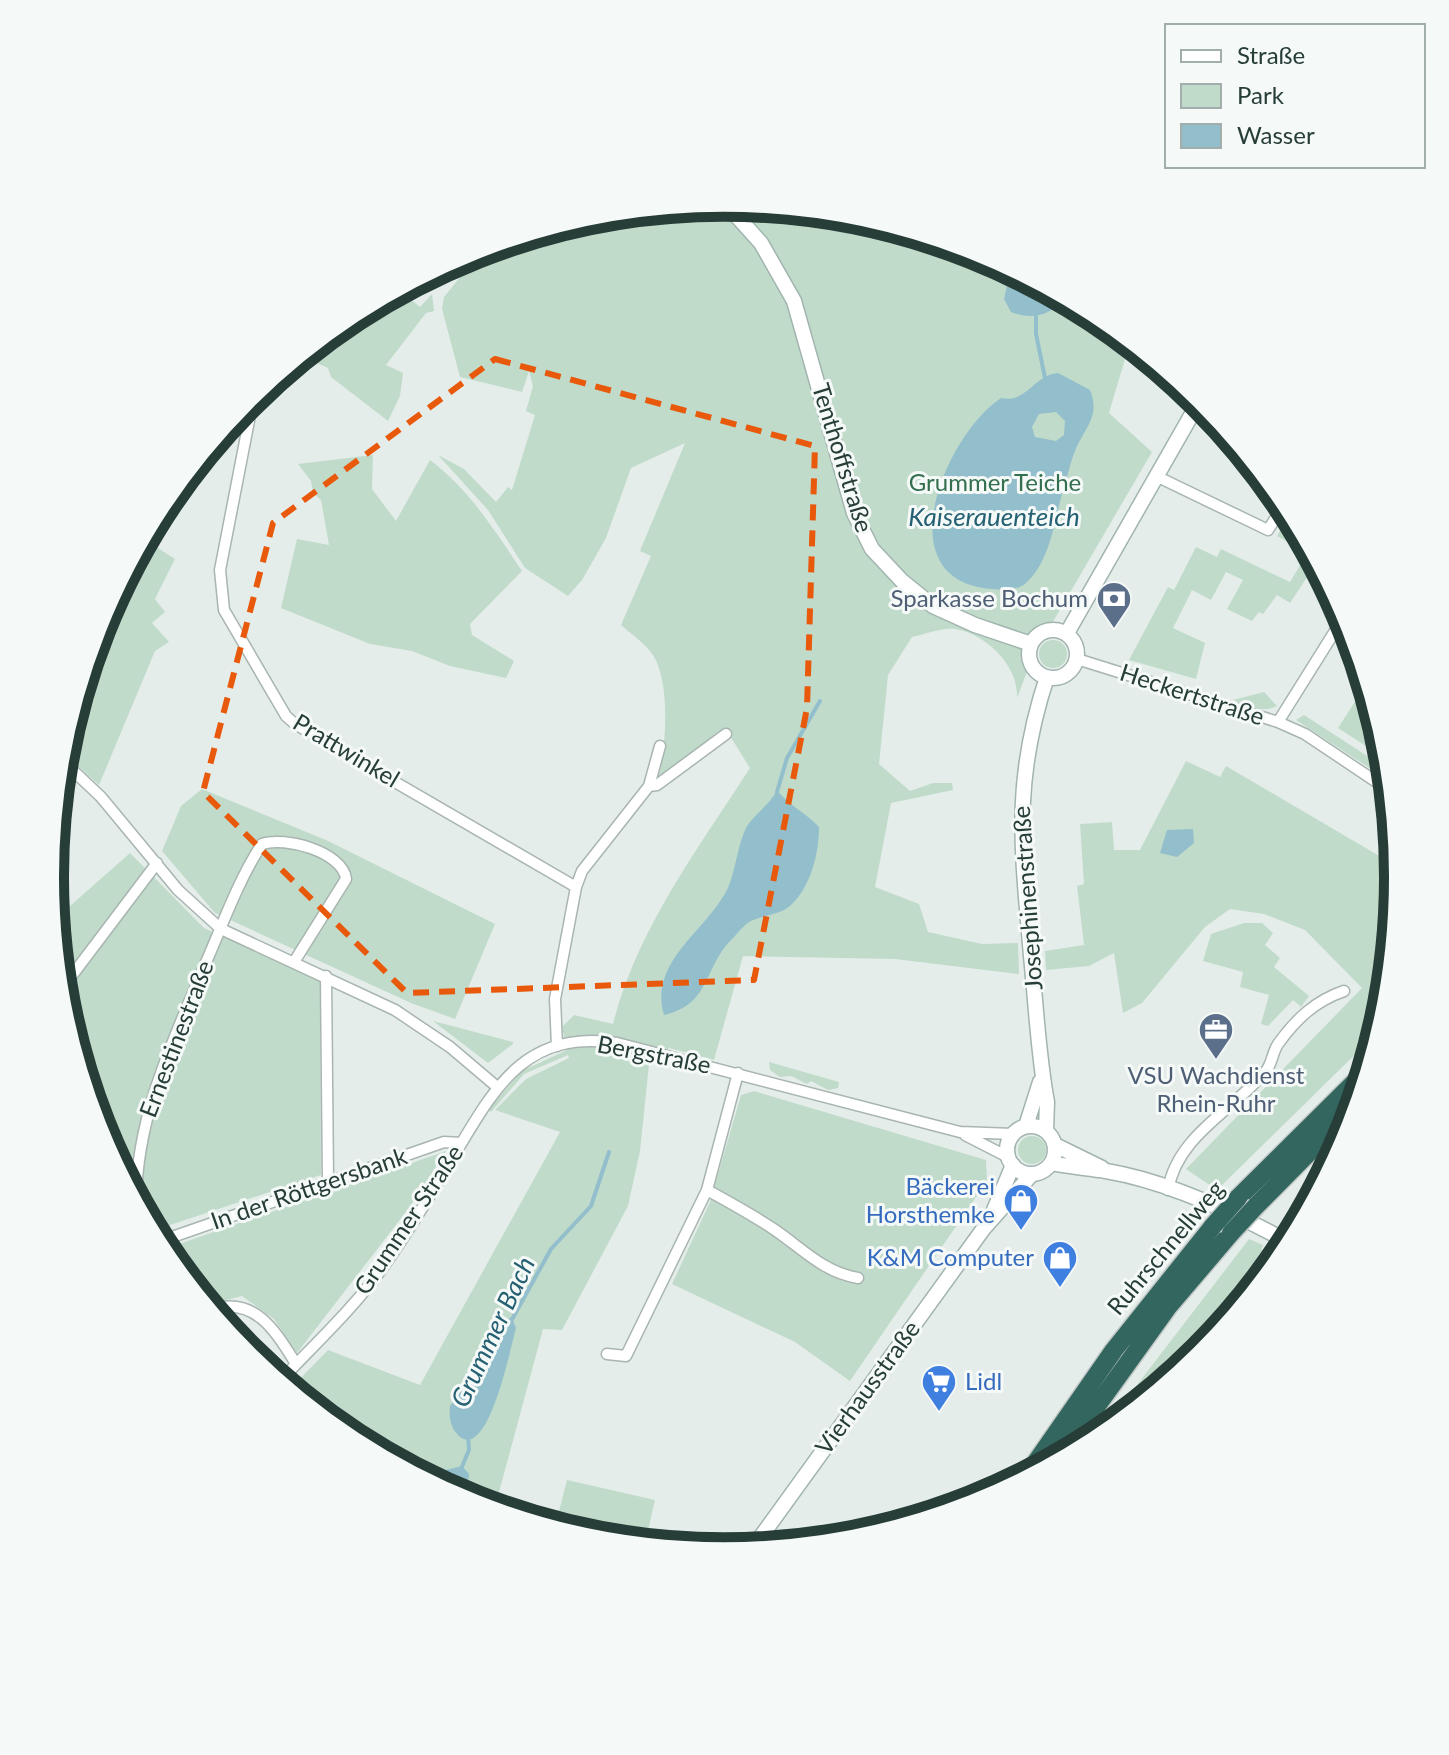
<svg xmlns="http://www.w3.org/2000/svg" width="1449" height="1755" font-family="Lato,sans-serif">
<rect width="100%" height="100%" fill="#e5edea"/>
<path fill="#c0dbca" d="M717,204L735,222L752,206L857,216L983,255L1100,317L1130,342L1109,413L1152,452L1033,656L1017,698C1019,667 987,634 955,629C943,627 925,634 912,637L888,675L879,764L910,791L933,783H952L953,790L891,803L875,887L919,904L928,932L982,944L1018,943L1019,974L895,959L743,956L714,1060L669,1048L649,1064L640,1151L628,1206L562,1330L543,1329L498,1496L559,1511L567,1480L655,1500L645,1544L592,1539L466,1500L349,1438L290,1389L328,1350L420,1385L560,1132L495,1110L526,1079L569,1058L568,1055L524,1074L491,1112L488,1110L522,1071L567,1050L562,1027L574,1015L613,1024C637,929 698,849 750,768L725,728L658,779C666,748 671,684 653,655C646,644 631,634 621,625L651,556L640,551L685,443L631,468L606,538L582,580L568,596L525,568L488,510L438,455L464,469L496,502L508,487L512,490L535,415L526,411L533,386L529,371L522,392L460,377L442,309L444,297L483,249L593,216Z
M399,290L420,307L432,294L434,311L426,313L386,365L403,373L400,396L388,421L331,377L328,368L301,356L350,316Z
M373,455L372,489L396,521L430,460C469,489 495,531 522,571L470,624L472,635L514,661L506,678L450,666L412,651L370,644L281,608L297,539L329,545L321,500L313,493L311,481L298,464Z
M1291,513L1317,562L1290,603L1277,595L1263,614L1259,612L1252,621L1227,609L1243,580L1226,572L1211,600L1192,590L1173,628L1205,643L1196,679L1129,660L1168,587L1174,590L1196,547L1217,557L1221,549L1290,582L1308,552L1277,536Z
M144,539L175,559L155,599L165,612L152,623L169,642L155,651L99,785L62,751L63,745L102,619Z
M1039 654a14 14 0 1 1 28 0a14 14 0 1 1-28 0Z
M1367,683L1386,746L1383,757L1338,728Z
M1264,692L1277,706C1263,713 1247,707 1233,700Z
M1304,715L1378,763L1371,769L1296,720Z
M1186,761L1220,777L1226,766L1398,867L1399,878L1386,1010L1380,1030L1217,1190L1186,1169L1362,988L1305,930L1264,914L1230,909L1205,927L1142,1003L1123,1013L1114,953L1089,966L1046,970L1045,951L1084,945L1077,886L1084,884L1080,824L1112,822L1114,850H1140Z
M202,789L326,840L495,924L455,1019L411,1003L215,913L162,851L181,806Z
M130,853L204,928L320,981L321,1175L152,1231L101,1135L63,1009L52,896L70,906Z
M1244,923H1262L1273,933L1265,945L1280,958L1274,967L1309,996L1301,1007L1293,1000L1268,1026L1261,1024L1269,995L1240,987L1243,972L1203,961L1211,934Z
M433,1021L513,1042V1044L488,1063Z
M769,1062L839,1082L838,1088L828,1090L811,1081L807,1084L791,1076L780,1077L770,1070Z
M754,1091L986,1160L987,1181L850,1381L795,1342L672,1284L710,1202L741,1095Z
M1018 1150a14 14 0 1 1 28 0a14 14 0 1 1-28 0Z
M446,1151L409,1208L297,1353L274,1319L242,1296L207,1305L162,1250Z
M1249,1239L1263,1245L1261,1250L1270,1254L1276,1264L1201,1355L1094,1441Z"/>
<path fill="#93becc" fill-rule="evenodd" d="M1011,269L1064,298C1051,316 1032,320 1011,312L1004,299Z
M1058,373L1090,390C1101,417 1084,428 1075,451C1071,460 1069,471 1066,480C1055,513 1053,557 1027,582C1018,591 1004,590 992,589C884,581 945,435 1001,398C1026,404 1034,375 1058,373ZM1056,412L1065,421L1064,435L1056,441L1035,437L1032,427L1039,414Z
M777,790C787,804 806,813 819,827C819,853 811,887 790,906C780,915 761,915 749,922C743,926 737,934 731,940C703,969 711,1004 664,1015C648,961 707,931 728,888C736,869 737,847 746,828C754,814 770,805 777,790Z
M1193,829L1194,843L1177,857L1160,853L1167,830Z
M512,1318L516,1328C511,1345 488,1465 458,1435C450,1427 449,1417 450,1406L475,1373L500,1320Z
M462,1466L469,1474L466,1501L421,1476Z"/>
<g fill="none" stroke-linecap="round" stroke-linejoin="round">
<path stroke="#93becc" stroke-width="4" d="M1036,311V334L1045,378
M777,792L787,758L820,701
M510,1323L551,1249L591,1206L609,1152
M461,1469L469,1450L468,1435"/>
<defs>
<path id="street" d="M254,395L220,570L224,610L286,716L295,724L576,887
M1158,477L1268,530L1285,503
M1077,659L1278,722L1345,615
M1278,722L1305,734L1390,791
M62,760L101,797L178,890L221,929L395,1010L450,1047L496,1086
M649,786L657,785L726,734
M326,976L328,1181
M61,990L157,863
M557,1046L555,999L576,887L582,871L649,786L660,746
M965,1135L1008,1157
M707,1190C729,1202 751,1214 772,1228C801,1247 822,1272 858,1278
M1168,1190C1177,1136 1232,1111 1265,1072C1272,1065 1272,1053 1278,1044C1296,1019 1315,1001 1344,991
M136,1200C137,1113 174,1039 207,960C224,921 239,879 262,844C285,836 343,852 346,879L294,962
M158,1242L444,1142L461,1143
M211,1310C255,1295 276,1332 296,1364
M607,1354L626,1356L707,1190L738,1073
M280,1381C316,1343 356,1306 386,1263C411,1228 433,1191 455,1154C495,1087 526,1029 617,1043L960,1132L1013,1134"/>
<path id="secondary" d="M725,203L761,243L794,301L854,513L872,549L902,581L933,606L975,625L1031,644
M1029 654a24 24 0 1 1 48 0a24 24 0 1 1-48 0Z
M1067,633L1200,400
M1026,1126L1040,1082
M1007 1150a24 24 0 1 1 48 0a24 24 0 1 1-48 0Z
M1046,1130L1047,1102C1038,1054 1036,1004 1031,956C1022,848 1012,783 1047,677
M1055,1145L1102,1168
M1051,1163C1070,1167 1088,1168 1106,1171C1166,1181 1237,1214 1290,1243
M994,1210L1013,1165
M752,1549L984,1228L1032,1174"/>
<path id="highway" d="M1238,1198L1368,1069
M1256,1206L1357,1104
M1058,1460L1168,1307L1231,1233
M1025,1478L1114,1350L1213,1226"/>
</defs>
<use href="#street" stroke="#a8b5b1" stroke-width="13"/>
<use href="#secondary" stroke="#a1b4af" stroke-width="17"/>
<use href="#highway" stroke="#c2c9c7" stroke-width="21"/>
<use href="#street" stroke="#fff" stroke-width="10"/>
<use href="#secondary" stroke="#fff" stroke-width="14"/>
<use href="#highway" stroke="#346660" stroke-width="18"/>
<defs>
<path id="highway-bridge" d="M1213,1226L1238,1198
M1231,1233L1256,1206"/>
</defs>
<use href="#highway-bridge" stroke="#c2c9c7" stroke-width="21" stroke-linecap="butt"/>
<use href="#highway-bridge" stroke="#346660" stroke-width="18"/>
</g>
<path fill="none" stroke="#e8590c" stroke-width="6" stroke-dasharray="16 10" stroke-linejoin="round" d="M495,359L815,446L807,708L754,980L407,993L203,792L273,523Z"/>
<defs>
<symbol id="bank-pin" viewBox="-11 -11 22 30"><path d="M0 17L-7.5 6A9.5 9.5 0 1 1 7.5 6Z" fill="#5c6f8a" stroke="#f5f9f8"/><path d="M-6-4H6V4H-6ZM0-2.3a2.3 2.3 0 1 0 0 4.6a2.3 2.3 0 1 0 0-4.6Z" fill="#fff"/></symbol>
<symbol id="office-pin" viewBox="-11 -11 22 30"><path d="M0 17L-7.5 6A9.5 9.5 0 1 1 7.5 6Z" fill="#5c6f8a" stroke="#f5f9f8"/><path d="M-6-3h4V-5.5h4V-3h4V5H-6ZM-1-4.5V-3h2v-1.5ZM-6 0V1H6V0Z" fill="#fff"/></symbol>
<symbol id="shop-pin" viewBox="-11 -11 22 30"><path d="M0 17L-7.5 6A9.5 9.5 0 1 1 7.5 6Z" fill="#3f7fe0" stroke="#f5f9f8"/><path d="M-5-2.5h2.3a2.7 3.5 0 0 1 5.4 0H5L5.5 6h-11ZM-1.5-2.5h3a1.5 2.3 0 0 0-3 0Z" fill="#fff"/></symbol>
<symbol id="supermarket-pin" viewBox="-11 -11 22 30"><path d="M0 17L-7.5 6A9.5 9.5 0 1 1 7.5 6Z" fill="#3f7fe0" stroke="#f5f9f8"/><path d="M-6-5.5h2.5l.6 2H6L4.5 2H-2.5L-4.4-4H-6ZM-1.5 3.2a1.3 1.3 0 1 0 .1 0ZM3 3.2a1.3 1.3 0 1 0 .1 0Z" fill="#fff"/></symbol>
</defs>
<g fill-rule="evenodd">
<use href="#bank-pin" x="1094" y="579" width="40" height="54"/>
<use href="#office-pin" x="1196" y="1010" width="40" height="54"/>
<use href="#shop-pin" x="1001" y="1181" width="40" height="54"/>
<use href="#shop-pin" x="1040" y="1238" width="40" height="54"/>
<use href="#supermarket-pin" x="919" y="1362" width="40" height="54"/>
</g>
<g text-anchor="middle" stroke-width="6" stroke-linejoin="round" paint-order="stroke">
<g font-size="24" fill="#263d38" stroke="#f5f9f8">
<text transform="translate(842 458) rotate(73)" y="8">Tenthoffstraße</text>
<text transform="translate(1192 695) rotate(18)" y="8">Heckertstraße</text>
<text transform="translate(346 751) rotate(31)" y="8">Prattwinkel</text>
<text transform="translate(1028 898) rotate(-94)" y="8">Josephinenstraße</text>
<text transform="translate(177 1039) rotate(-69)" y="8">Ernestinestraße</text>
<text transform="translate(654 1055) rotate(11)" y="8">Bergstraße</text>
<text transform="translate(309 1189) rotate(-19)" y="8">In der Röttgersbank</text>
<text transform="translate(409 1220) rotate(-56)" y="8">Grummer Straße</text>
<text transform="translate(1166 1248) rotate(-50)" y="8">Ruhrschnellweg</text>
<text transform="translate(868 1388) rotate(-54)" y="8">Vierhausstraße</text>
</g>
<g font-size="24" fill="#347050" stroke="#f5f9f8">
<text x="995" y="491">Grummer Teiche</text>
</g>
<g font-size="24" fill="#4e5e75" stroke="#f5f9f8" text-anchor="end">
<text x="1088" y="607">Sparkasse Bochum</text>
<text x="1216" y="1084" text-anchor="middle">VSU Wachdienst<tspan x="1216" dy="28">Rhein-Ruhr</tspan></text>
</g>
<g font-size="24" fill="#366cbe" stroke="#f5f9f8" text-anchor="end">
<text x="995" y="1195">Bäckerei<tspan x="995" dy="28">Horsthemke</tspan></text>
<text x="1034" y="1266">K&amp;M Computer</text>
<text x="965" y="1390" text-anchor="start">Lidl</text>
</g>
<g font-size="26" font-style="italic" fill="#256073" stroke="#f5f9f8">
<text x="994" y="526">Kaiserauenteich</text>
<text transform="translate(493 1332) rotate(-65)" y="9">Grummer Bach</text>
</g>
</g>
<path d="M0 0H1449V1755H0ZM64 877a660 660 0 1 1 1320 0a660 660 0 1 1-1320 0Z" fill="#f5f9f8" fill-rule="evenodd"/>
<path fill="none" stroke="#263d38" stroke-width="10" d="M64 877a660 660 0 1 1 1320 0a660 660 0 1 1-1320 0Z"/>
<rect x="1165" y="24" width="260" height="144" fill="#f5f9f8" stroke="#a2aeab" stroke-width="2"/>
<rect x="1181" y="50" width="40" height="12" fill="#ffffff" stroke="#a2aeab" stroke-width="2"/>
<text x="1237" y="64" font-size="24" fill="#263d38">Straße</text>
<rect x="1181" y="84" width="40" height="24" fill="#c0dbca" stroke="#a2aeab" stroke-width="2"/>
<text x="1237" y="104" font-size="24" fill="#263d38">Park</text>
<rect x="1181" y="124" width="40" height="24" fill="#93becc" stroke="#a2aeab" stroke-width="2"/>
<text x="1237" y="144" font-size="24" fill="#263d38">Wasser</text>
</svg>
